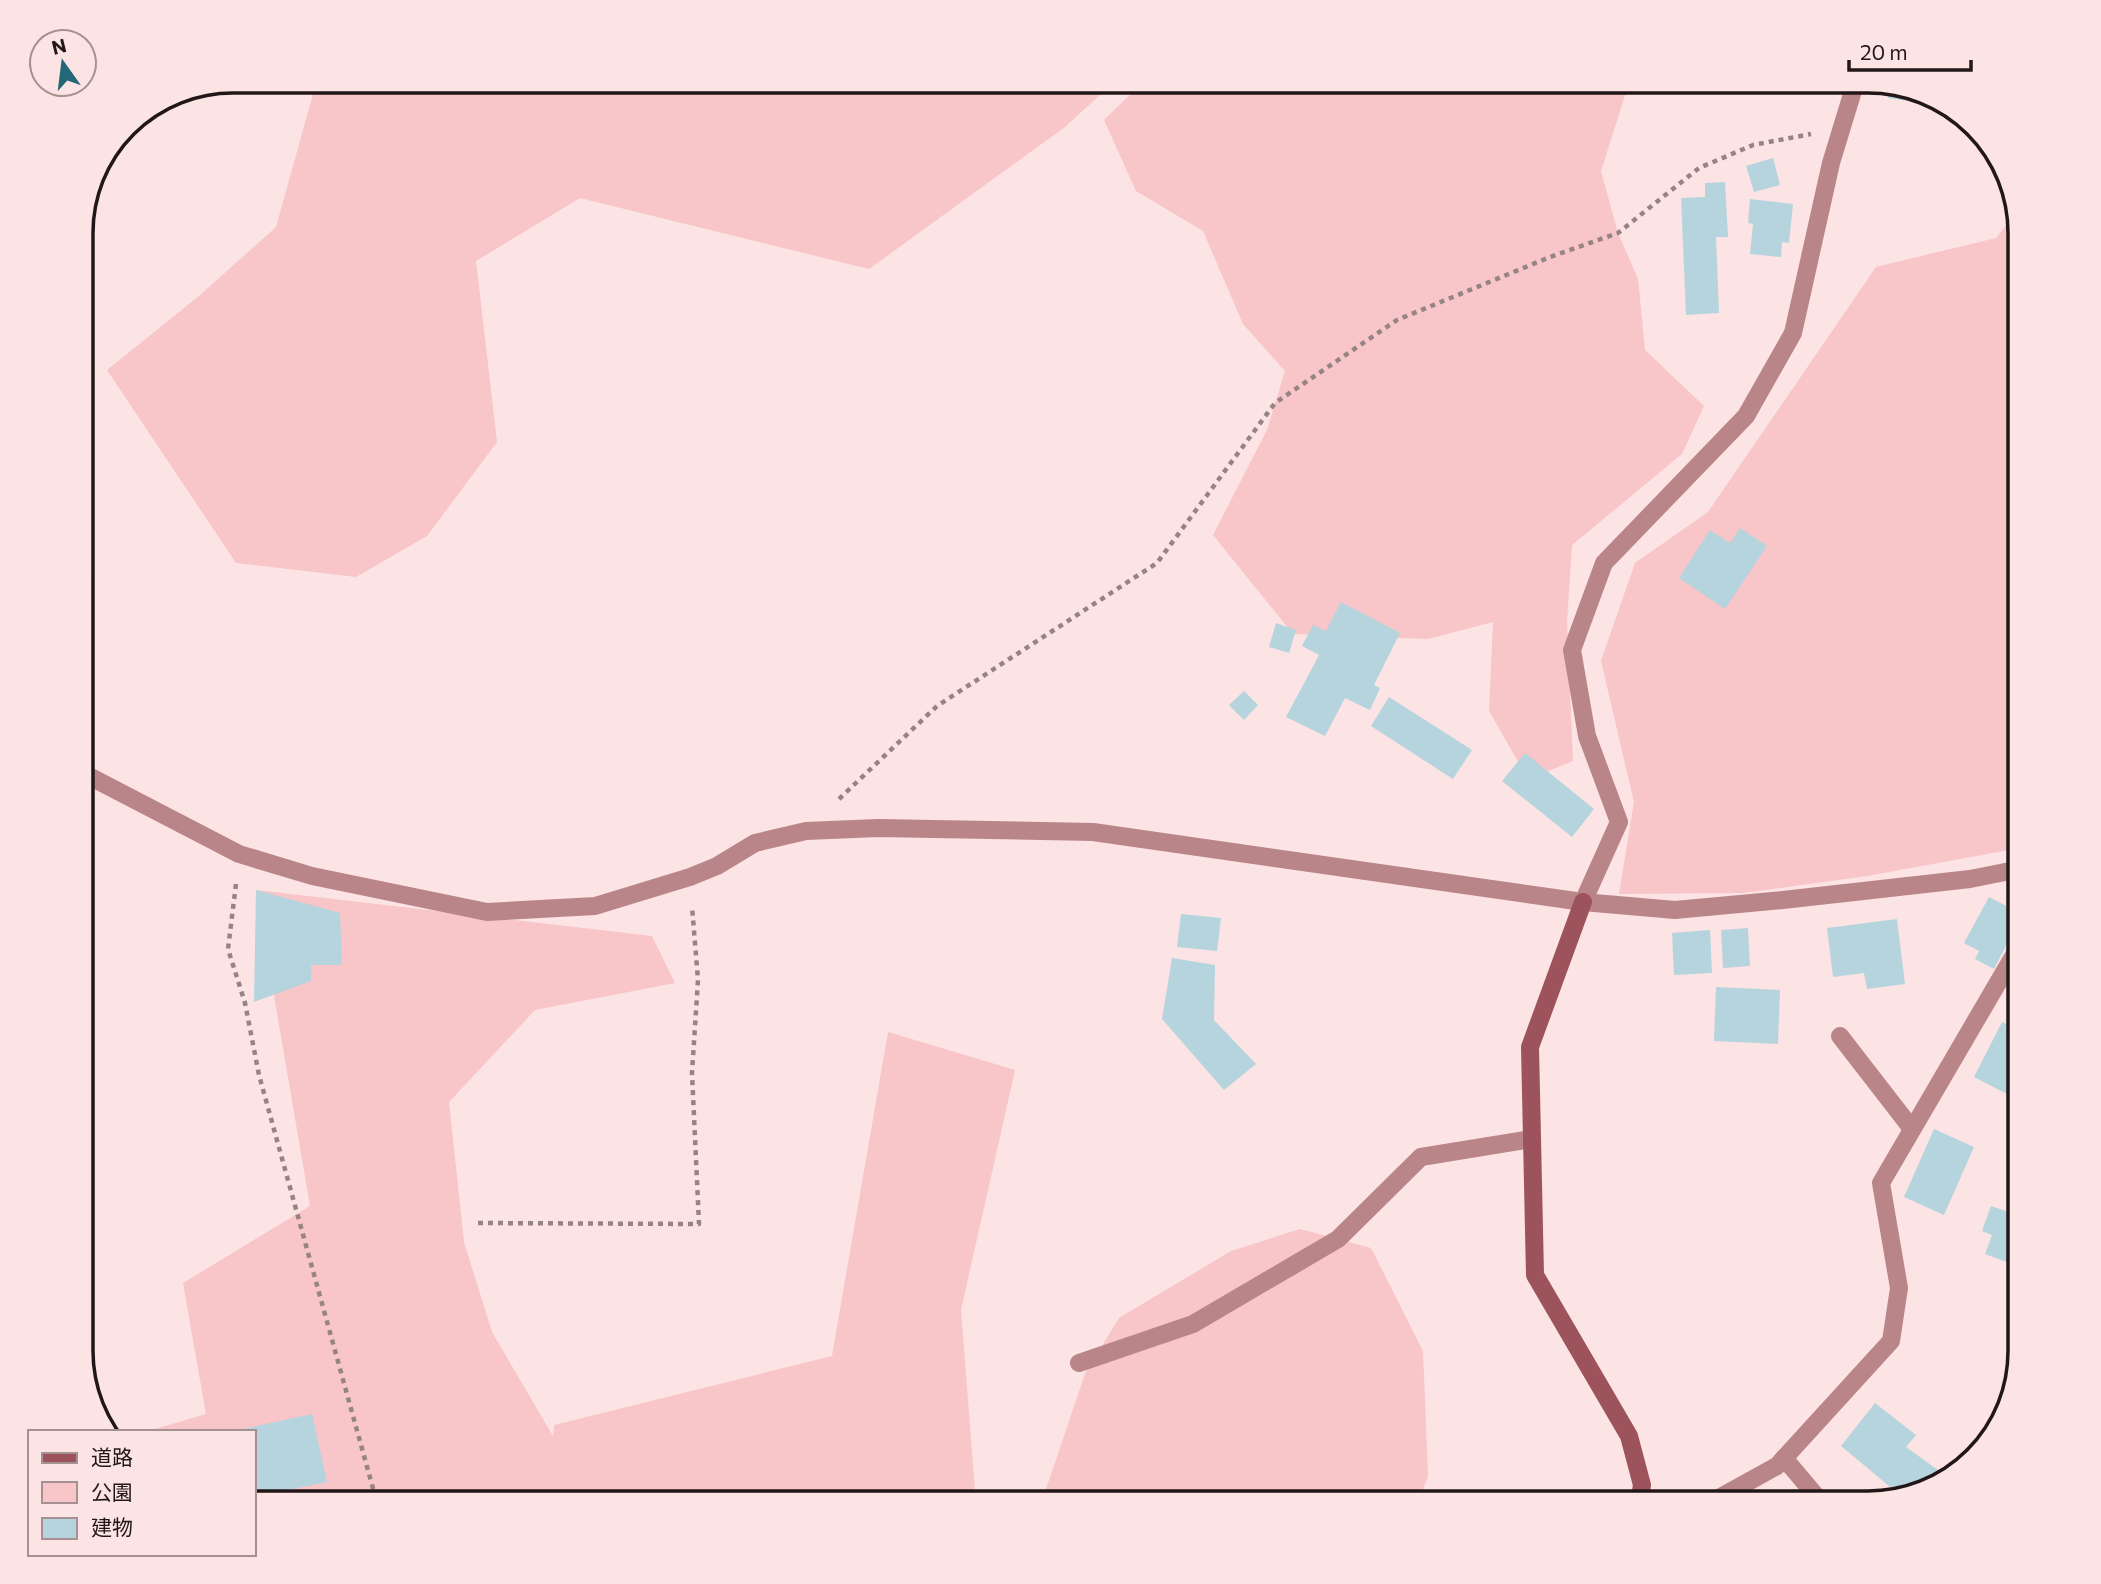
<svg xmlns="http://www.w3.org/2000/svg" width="2101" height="1584" font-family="Commissioner,'Noto Sans JP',sans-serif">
<rect width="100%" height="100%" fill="#fce3e4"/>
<path fill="#f8c5c8" d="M314,81H1115L1065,127L869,269L580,198L476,261L497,442L427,536L356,577L236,563L107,370L199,296L276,227L313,94Z
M1144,81H1623L1626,92L1601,171L1618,233L1638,279L1645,350L1704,406L1682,454L1572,545L1567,622L1573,761L1528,779L1489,711L1493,622L1428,639L1293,634L1213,535L1267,430L1285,371L1243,324L1203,231L1136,191L1104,120Z
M2016,213L2020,232V848L1867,876L1743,893L1619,894L1634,802L1601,661L1635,563L1708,512L1876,267L1996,238Z
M256,890L652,936L675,983L535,1010L449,1102L464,1242L492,1332L553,1436L554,1425L832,1356L888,1032L1015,1070L961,1310L976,1503H254V1432H145L206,1414L183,1283L310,1206Z
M1300,1229L1371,1248L1423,1351L1428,1477L1417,1503H1045L1044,1495L1085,1374L1119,1318L1231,1251Z"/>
<path fill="#b5d4dd" d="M1889,87L1928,101V104L1888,98Z
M1773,158L1780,185L1754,192L1746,166Z
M1725,182L1728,237H1716L1719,313L1686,315L1681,198L1705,197V183Z
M1750,199L1793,204L1789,243L1782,242L1781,257L1750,254L1753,224L1748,223Z
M1740,528L1767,546L1725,609L1679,578L1710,530L1730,543Z
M1341,602L1400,633L1374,685L1380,688L1370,710L1345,698L1325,736L1286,717L1319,655L1302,646L1313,625L1326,631Z
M1276,623L1296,630L1289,653L1269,647Z
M1244,691L1258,705L1244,720L1229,705Z
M1389,697L1472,750L1453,779L1371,726Z
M1525,753L1594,809L1572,837L1502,781Z
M256,890L340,913L342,965H311V981L254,1002Z
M1989,897L2020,913V919L1994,969L1975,959L1979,951L1964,943Z
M1181,914L1221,918L1217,951L1177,947Z
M1897,919L1905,984L1867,989L1864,973L1833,977L1827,928Z
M1748,928L1750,966L1723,968L1721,930Z
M1710,930L1712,973L1674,975L1672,933Z
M1172,958L1215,965L1214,1020L1256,1064L1224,1090L1162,1019Z
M1716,987L1780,990L1778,1044L1714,1041Z
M2002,1022L2020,1031V1070L2007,1094L1974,1077Z
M1934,1129L1974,1147L1944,1215L1904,1197Z
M1991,1206L2020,1216V1267L1985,1254L1992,1235L1982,1231Z
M1875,1403L1916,1435L1906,1447L1945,1475L1933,1488L1901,1496L1841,1446Z
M312,1414L327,1482L258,1496L254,1479V1432H244L243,1429Z"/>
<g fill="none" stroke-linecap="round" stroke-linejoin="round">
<path stroke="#968485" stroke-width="4.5" stroke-dasharray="5 5" stroke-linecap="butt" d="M839,799L937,706L1157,563L1275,403L1397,320L1550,257L1618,233L1699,168L1753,145L1811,134
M236,884L228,949L245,1003L259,1075L377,1503
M478,1223L699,1224L692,1073L698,980L692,906
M81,1243L87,1266"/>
<path stroke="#ba8589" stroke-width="18" d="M1840,1036L1912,1129
M1079,1363L1193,1324L1338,1239L1421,1157L1532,1139
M1784,1458L1822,1503"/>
<path stroke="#ba8589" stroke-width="18" d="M81,772L239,854L312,876L487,912L595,906L690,877L717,866L755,843L806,831L878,828L1093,832L1583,902L1675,910L1783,900L1970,879L2020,869
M1583,902L1619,822L1587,736L1572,650L1604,563L1746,416L1793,333L1831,163L1856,81
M1710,1503L1777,1466L1891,1341L1899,1288L1881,1183L2020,945"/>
<path stroke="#9d535b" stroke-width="18" d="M1583,902L1530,1047L1535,1275L1629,1436L1642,1485L1639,1503"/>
</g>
<path d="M0 0H2101V1584H0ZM233 93H1868A140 140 0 0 1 2008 233V1351A140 140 0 0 1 1868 1491H233A140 140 0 0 1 93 1351V233A140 140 0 0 1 233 93Z" fill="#fce3e4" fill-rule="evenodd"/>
<path fill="none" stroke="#221718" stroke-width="3.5" d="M233 93H1868A140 140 0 0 1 2008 233V1351A140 140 0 0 1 1868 1491H233A140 140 0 0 1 93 1351V233A140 140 0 0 1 233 93Z"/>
<rect x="28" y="1430" width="228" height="126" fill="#fce3e4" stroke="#a59192" stroke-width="2"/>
<rect x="42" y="1453" width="35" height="10" fill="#9d535b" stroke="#a59192" stroke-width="2"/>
<text x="91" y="1465" font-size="21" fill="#221718">道路</text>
<rect x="42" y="1482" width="35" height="21" fill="#f8c5c8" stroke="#a59192" stroke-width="2"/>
<text x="91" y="1500" font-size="21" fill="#221718">公園</text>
<rect x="42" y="1518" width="35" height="21" fill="#b5d4dd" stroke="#a59192" stroke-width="2"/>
<text x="91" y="1535" font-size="21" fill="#221718">建物</text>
<g transform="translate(63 63) rotate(346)"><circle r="33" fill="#fce3e4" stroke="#a59192" stroke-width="2"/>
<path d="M0-5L12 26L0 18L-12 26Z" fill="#236779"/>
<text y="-10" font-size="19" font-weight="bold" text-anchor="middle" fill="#221718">N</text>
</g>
<path d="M1849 60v10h122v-10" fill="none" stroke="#221718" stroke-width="3.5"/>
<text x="1860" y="60" font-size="21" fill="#221718" stroke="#fce3e4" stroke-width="5" paint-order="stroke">20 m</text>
</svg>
